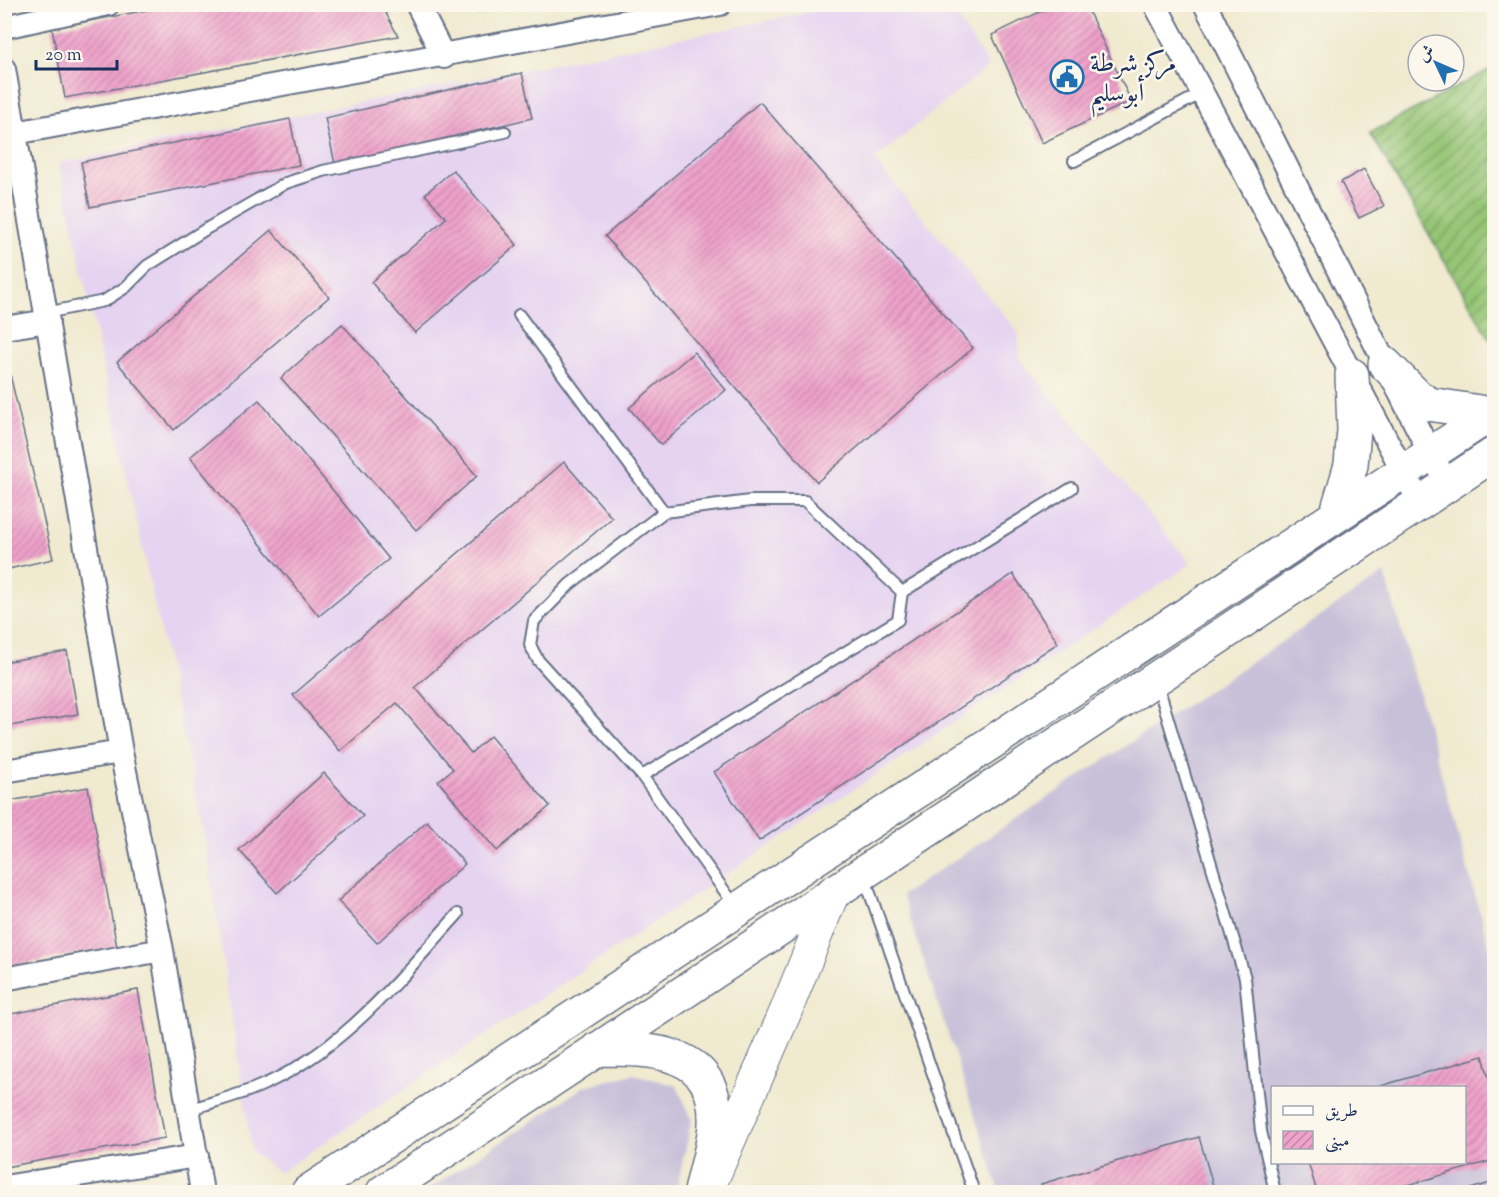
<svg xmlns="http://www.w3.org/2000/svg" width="1499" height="1197" font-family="'Sorts Mill Goudy',Amiri,serif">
<defs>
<pattern id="garden-furrows" width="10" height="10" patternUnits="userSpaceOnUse" patternTransform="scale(1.5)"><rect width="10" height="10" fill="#95c574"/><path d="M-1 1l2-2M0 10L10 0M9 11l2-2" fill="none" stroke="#79a062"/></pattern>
<pattern id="building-hatch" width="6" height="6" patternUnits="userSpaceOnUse" patternTransform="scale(1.5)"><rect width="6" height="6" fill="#efa2ca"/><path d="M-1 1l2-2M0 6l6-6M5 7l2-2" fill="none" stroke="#c184a7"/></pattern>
</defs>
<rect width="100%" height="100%" fill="#fbf7ec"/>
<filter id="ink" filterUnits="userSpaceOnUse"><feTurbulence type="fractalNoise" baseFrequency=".0167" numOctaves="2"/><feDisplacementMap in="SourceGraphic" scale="12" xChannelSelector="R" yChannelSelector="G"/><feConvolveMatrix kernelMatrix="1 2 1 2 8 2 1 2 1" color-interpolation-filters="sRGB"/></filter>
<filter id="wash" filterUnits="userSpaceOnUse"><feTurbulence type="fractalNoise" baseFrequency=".008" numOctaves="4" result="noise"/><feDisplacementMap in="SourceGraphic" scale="24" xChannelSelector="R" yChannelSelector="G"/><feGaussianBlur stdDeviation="1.35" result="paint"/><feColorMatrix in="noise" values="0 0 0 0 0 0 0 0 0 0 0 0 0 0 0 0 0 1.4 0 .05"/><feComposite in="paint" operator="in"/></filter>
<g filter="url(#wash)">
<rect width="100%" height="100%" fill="#f0ead0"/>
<path fill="#e5d3f1" d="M846,5H949L989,66L874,160L1018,332L1020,359L1191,564L279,1173L252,1152L204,832L59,163Z"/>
<path fill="#c7c0d9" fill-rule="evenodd" d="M1385,573L1494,963V1192H1000L902,895ZM1272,1088H1464V1162H1272Z
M634,1074L677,1086L692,1119L676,1192H424L585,1086Z"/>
<path fill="url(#garden-furrows)" stroke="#587a69" stroke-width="1.5" d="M1494,67V346L1370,133Z"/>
<g id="blocks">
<path fill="url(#building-hatch)" d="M179,4H381L398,36L65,98L52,28Z
M474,4H515V6L478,12Z
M1056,4H1085L1131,101L1042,143L992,35Z
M522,73L532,118L335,164L325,118Z
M760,102L973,348L817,482L605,236Z
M290,119L299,165L90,207L81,162Z
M1364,169L1384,206L1359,218L1341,182Z
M453,170L517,245L415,333L371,282L446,218L425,194Z
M271,230L329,297L174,430L117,362Z
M342,324L477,476L416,530L281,378Z
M694,352L726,390L661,445L629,408Z
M9,370L53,559L4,570V371Z
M259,400L389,559L319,616L190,457Z
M564,462L612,518L415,687L471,753L490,736L550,806L497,851L438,781L453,769L397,703L340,751L293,695Z
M1013,574L1058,643L759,841L714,772Z
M67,651L78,714L4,727V662Z
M324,773L363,816L277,893L239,850Z
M88,787L117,947L4,968V802Z
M427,821L465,864L377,943L338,901Z
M138,990L165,1138L5,1167V1015Z
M1483,1056L1494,1097V1160L1384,1192H1317L1308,1162H1464V1088L1377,1087Z
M1199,1137L1215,1192H1044L1041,1184Z
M1494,1182V1192H1460Z"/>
</g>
</g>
<g filter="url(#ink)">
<use href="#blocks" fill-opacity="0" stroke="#667086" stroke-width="1.5"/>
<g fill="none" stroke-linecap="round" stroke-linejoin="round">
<defs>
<path id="service" d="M1074,161L1202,93
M46,313L104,301L126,287L147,266L206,229L286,183L323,171L505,132
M519,315L664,512
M902,592L1072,488
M1157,682L1245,978L1261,1131L1275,1192
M642,776L898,620L902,592L805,501H750L664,512L570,584L534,621L530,645L538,660L642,776L736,907
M864,876L974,1192
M189,1110C212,1102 236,1096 258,1087C341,1053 400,978 458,914"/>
<path id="minor" d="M417,4L444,57
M1155,4L1420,503
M1205,4L1431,455L1449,485
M4,27L108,4
M4,69L121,752L162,950L202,1192
M4,135L720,4
M4,328L48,321
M4,771L121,752
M4,979L162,950
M4,1187L197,1156"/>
<path id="secondary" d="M713,1178L785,1013L834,891"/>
<path id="primary" d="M1385,364L1417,396L1429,404L1492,414
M1336,516L1351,465L1354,430L1352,375
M597,1049C653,1049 718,1049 715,1124C714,1146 705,1171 701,1192
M308,1192L1494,412
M383,1192L1494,454"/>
</defs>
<use href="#service" stroke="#667086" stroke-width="14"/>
<use href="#minor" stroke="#667086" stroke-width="26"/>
<use href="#secondary" stroke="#667086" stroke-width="34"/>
<use href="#primary" stroke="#667086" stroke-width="36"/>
<use href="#service" stroke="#fff" stroke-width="10"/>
<use href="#minor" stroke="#fff" stroke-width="22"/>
<use href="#secondary" stroke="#fff" stroke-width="32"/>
<use href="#primary" stroke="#fff" stroke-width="33"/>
</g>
</g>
<defs>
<symbol id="civic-ring" viewBox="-11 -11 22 22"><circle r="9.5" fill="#fbf7ec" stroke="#1f6fb2" stroke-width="1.5"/><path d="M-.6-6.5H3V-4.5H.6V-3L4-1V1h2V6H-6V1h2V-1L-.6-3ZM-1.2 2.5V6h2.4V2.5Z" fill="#1f6fb2"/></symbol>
</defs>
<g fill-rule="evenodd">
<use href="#civic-ring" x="1048" y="58" width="38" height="38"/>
</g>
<g text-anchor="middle" stroke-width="5" stroke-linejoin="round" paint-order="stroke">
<g font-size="26" fill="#1b2f5e" stroke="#fbf7ec" text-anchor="start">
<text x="1090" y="71">مركز شرطة<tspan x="1090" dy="30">أبوسليم</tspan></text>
</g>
</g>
<rect width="1499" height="1197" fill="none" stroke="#fbf7ec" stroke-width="24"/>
<rect x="1271" y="1086" width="195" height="78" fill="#fbf7ec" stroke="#a1a7b3" stroke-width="1.5"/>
<rect x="1283" y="1106" width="30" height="9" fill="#ffffff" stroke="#a1a7b3" stroke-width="1.5"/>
<text x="1325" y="1116" font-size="18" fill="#1b2f5e">طريق</text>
<rect x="1283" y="1131" width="30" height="18" fill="url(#building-hatch)" stroke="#a1a7b3" stroke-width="1.5"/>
<text x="1325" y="1146" font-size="18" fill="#1b2f5e">مبنى</text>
<g transform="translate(1436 63) rotate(314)"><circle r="28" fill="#fbf7ec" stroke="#a1a7b3" stroke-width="1.5"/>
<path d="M0-4.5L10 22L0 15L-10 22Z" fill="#1f6fb2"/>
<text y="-9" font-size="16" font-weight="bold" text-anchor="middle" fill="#1b2f5e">ش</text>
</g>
<path d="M36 60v9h81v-9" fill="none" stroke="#1b2f5e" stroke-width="3"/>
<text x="45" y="60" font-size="18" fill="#1b2f5e" stroke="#fbf7ec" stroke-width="4.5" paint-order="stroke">20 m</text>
</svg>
